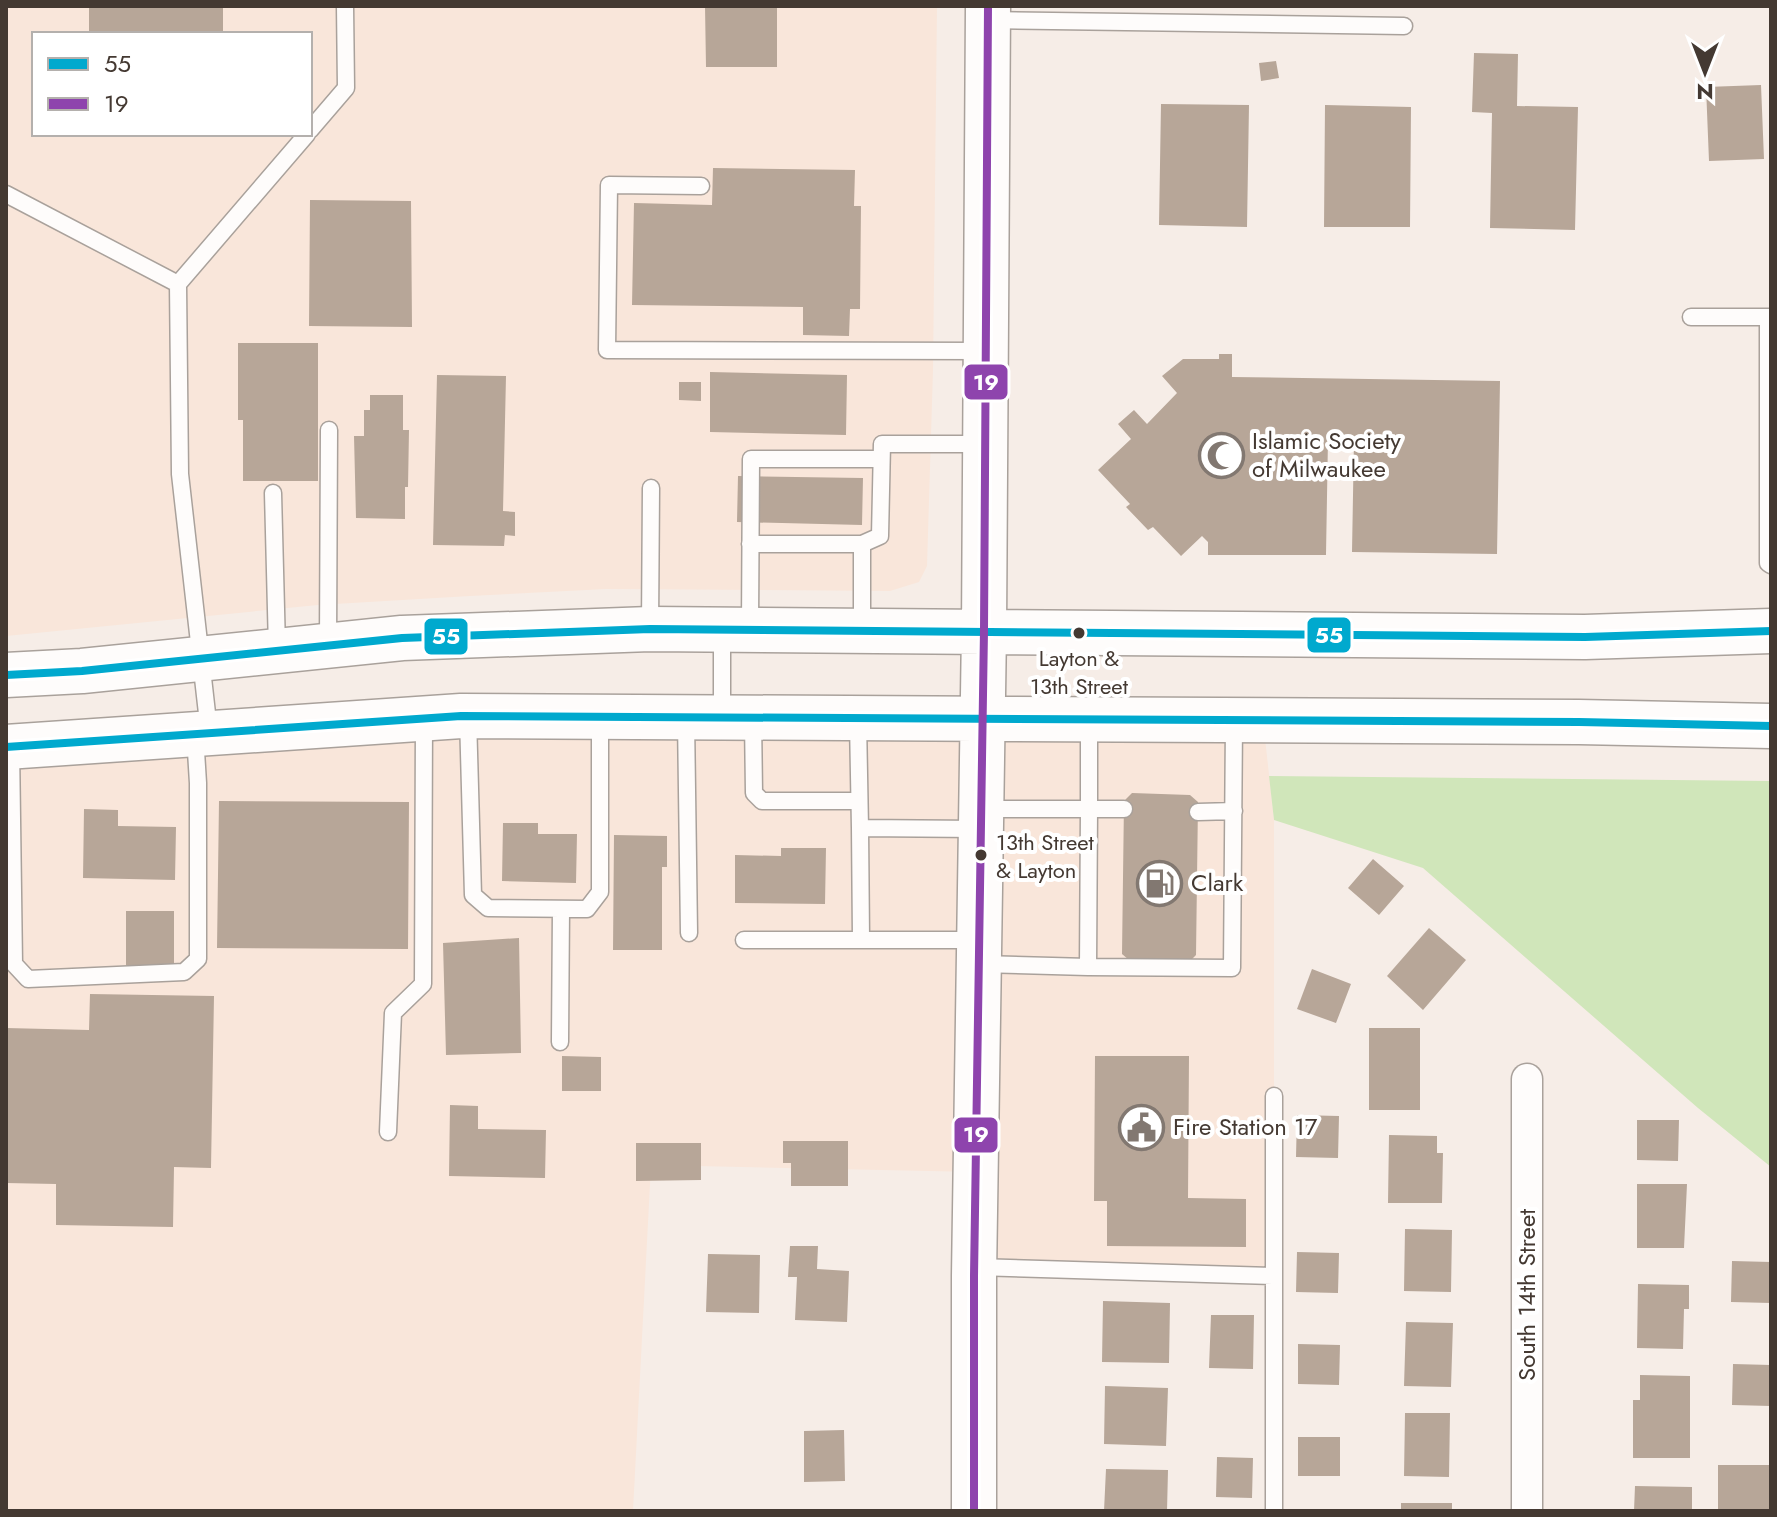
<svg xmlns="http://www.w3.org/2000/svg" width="1777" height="1517" font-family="Jost,sans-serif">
<rect width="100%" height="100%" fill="#f6ede7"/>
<path fill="#f9e6da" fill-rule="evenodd" d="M6,6H937L933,370L927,566L919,582L890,591L606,589L470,596L318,605L6,636ZM34,34H310V134H34Z
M1263,720L1274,820V1276H974L977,1172L651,1165L633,1511H6V747Z"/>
<path fill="#d0e6ba" d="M1269,776L1771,781V1167L1698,1108L1423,868L1274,820Z"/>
<path fill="#b7a698" d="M89,6H223V34H89Z
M705,6H777V67H706Z
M1474,53L1518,54L1517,106L1578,107L1575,230L1490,228L1492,113L1472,112Z
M1276,61L1279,78L1261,81L1259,63Z
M1761,85L1764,159L1709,161L1706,87Z
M1161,104L1249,105L1247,227L1159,225Z
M1325,105L1411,107L1410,227H1324Z
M713,168L855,170L854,206H861L860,309H850L849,336L803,335V307L632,305L634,203L712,205Z
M310,200L411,201L412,327L309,326Z
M238,343H318V481H243V420H238Z
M1219,354H1232V377L1500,381L1497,554L1352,552L1354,439L1328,438L1326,555H1208V542L1202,536L1181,556L1153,527L1148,530L1126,507L1130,504L1098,470L1131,439L1118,424L1134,410L1147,424L1177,393L1162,376L1183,359H1219Z
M710,372L847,375L846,435L710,432Z
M437,375L506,376L503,511L515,512V536L505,535L504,546L433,545Z
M679,382H701V401L679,400Z
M370,395H403V430H409L408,487H405V519L356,518L354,436H364V410H370Z
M738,476L863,478L862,525L737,522Z
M1132,793L1190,795L1198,802L1196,955L1189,962L1129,960L1122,954L1124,801Z
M219,801L409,802L408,949L217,948Z
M84,809L118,810V826L176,827L175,880L83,878Z
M503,823H538V834H577L576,883L502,881Z
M614,835L667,836V867H662V950H613Z
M781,848H826L825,904L735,903V855L781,856Z
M1373,859L1404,886L1379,915L1348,888Z
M126,911H174V965H126Z
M1429,928L1466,960L1423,1010L1387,976Z
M519,938L521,1053L446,1055L443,943Z
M1312,969L1351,984L1336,1023L1297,1009Z
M90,994L214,996L211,1168L174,1167L173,1227L56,1225V1184L6,1183V1028L89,1030Z
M1369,1028H1420V1110H1369Z
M562,1056L601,1057V1091H562Z
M1095,1056H1189L1188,1198L1246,1199V1247L1107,1246V1201H1094Z
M450,1105L478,1106V1129L546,1130L545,1178L449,1176Z
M1297,1115L1339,1116L1338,1158L1296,1157Z
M1637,1120H1679L1678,1161L1637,1160Z
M1389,1135L1437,1136V1153H1443L1442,1203H1388Z
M783,1141H848V1186H791V1163H783Z
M636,1143H701V1180L636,1181Z
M1637,1184H1687L1684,1248H1637Z
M1405,1229L1452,1230L1451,1292L1404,1291Z
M790,1246H818L817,1269L849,1271L847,1322L795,1320L797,1277H788Z
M1297,1252L1339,1253L1338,1293L1296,1292Z
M708,1254L760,1255L759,1313L706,1312Z
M1732,1261L1771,1262V1303L1731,1302Z
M1638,1284L1689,1285V1309H1684L1683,1349L1637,1348Z
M1103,1301L1170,1303L1169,1363L1102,1362Z
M1211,1315H1254L1253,1369L1209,1368Z
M1406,1322L1453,1323L1451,1387L1404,1386Z
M1298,1344L1340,1345L1339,1385L1298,1384Z
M1733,1364L1771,1365V1406L1732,1405Z
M1640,1375L1690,1376V1458H1633V1400H1640Z
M1105,1386L1168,1388L1166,1446L1104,1444Z
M1405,1413H1450L1449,1477L1404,1476Z
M844,1430L845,1481L804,1482V1431Z
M1298,1437H1340V1476H1298Z
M1217,1457L1253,1458L1252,1498L1216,1497Z
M1718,1465H1771L1770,1510L1718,1509Z
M1106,1469L1168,1470L1167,1511H1104Z
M1635,1486L1692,1487V1511H1634Z
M1401,1503H1452V1511H1401Z"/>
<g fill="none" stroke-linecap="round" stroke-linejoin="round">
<defs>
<path id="lane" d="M989,20L1404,26
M310,130L346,88L345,6
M701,186L609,185L607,350L984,351
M6,194L178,284
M1691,317H1771
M1768,317V563L1771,565
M273,493L277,648
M750,544H862L880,536L882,444H984
M750,626L751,459H881
M650,627L651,488
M862,629V544
M328,644L329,430
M722,714V633
M468,717L473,895L488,908L587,909L600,892V718
M686,719L689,933
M753,719L754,793L762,801H859
M1089,720V809H1124
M858,721L860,828
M209,731L180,474L178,284L307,134
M11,747L14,964L28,979L184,972L198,959V783L195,735
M1198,812L1234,811
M861,939L860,828L979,829
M744,940H978
M980,964L1088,967L1089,809H983
M1088,967L1232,968L1234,722
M560,1042L561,909
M388,1132L393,1013L423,984L424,720
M976,1267L1274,1276
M1274,1511V1096"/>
<path id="street" d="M1527,1511V1079"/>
<path id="secondary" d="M6,675L82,671L402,638L650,629L1585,637L1771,631
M6,747L461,716L1579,722L1771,726
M974,1511V1276L984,630L988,6"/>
</defs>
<use href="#lane" stroke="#a9a19b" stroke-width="19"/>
<use href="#street" stroke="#a9a19b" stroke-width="33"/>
<use href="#secondary" stroke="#a9a19b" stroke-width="47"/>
<use href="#lane" stroke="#fefcfb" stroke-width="16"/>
<use href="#street" stroke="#fefcfb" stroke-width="30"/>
<use href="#secondary" stroke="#fefcfb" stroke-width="44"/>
<defs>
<path id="bus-1" d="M6,675L82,671L402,638L650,629L1585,637L1771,631
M6,747L461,716L1579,722L1771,726"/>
<path id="bus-2" d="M974,1511V1276L984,630L988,6"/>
</defs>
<use href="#bus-1" stroke="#fff" stroke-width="14"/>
<use href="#bus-2" stroke="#fff" stroke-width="14"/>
<use href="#bus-1" stroke="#00a9ce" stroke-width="8"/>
<use href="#bus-2" stroke="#8e44ad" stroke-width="8"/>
</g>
<defs>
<symbol id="mosque-ring" viewBox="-11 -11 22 22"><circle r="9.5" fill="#fff" stroke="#827871" stroke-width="1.5"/><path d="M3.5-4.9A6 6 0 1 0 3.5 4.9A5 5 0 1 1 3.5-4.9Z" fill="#827871"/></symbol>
<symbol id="fuel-ring" viewBox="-11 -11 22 22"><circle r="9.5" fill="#fff" stroke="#827871" stroke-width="1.5"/><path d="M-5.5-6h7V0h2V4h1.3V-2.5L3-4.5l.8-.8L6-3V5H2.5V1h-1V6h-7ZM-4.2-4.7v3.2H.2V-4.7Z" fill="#827871"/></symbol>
<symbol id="civic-ring" viewBox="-11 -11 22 22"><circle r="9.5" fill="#fff" stroke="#827871" stroke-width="1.5"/><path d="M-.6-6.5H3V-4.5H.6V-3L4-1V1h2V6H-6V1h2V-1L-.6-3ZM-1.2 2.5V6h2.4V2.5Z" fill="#827871"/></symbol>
</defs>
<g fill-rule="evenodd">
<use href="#mosque-ring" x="1196" y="430" width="51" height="51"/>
<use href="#fuel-ring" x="1134" y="858" width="51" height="51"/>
<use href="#civic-ring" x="1116" y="1102" width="51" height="51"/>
</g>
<g fill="#443932" stroke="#fff" stroke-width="3">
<circle cx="1079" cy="633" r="7"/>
<circle cx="981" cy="855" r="7"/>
</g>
<g text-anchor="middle" stroke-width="8" stroke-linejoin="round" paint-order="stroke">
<g font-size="22" fill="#443932" stroke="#fff">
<text x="1079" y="666">Layton &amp;<tspan x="1079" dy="28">13th Street</tspan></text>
<text x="996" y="850" text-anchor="start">13th Street<tspan x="996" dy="28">&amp; Layton</tspan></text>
</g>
<g font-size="24" fill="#443932" stroke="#fff" text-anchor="start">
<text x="1252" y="449">Islamic Society<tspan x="1252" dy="28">of Milwaukee</tspan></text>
<text x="1191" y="891">Clark</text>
<text x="1173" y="1135">Fire Station 17</text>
</g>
<g font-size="24" fill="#443932" stroke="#fff">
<text transform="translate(1527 1295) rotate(-90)" y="8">South 14th Street</text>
</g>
</g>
<g stroke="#fff" stroke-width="3">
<rect x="963" y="363" width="46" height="38" rx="8" fill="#8e44ad"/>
<rect x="1306" y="616" width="46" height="38" rx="8" fill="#00a9ce"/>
<rect x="423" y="617" width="46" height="39" rx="8" fill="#00a9ce"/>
<rect x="953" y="1116" width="46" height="38" rx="8" fill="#8e44ad"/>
</g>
<g font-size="22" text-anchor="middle" font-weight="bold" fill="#fff">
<text x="986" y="390">19</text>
<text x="1329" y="643">55</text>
<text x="446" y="644">55</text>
<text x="976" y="1142">19</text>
</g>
<rect width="1777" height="1517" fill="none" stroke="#443932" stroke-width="16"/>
<rect x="32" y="32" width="280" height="104" fill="#ffffff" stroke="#b4b0ad" stroke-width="2"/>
<rect x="48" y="58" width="40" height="12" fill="#00a9ce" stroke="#b4b0ad" stroke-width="2"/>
<text x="104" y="72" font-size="24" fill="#443932">55</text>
<rect x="48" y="98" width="40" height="12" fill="#8e44ad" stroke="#b4b0ad" stroke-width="2"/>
<text x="104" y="112" font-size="24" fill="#443932">19</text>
<g transform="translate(1705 72) rotate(180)" stroke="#ffffff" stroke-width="6" paint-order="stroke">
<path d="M0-6L14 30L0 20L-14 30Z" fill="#443932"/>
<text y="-12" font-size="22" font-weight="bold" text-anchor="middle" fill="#443932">N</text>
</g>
</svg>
